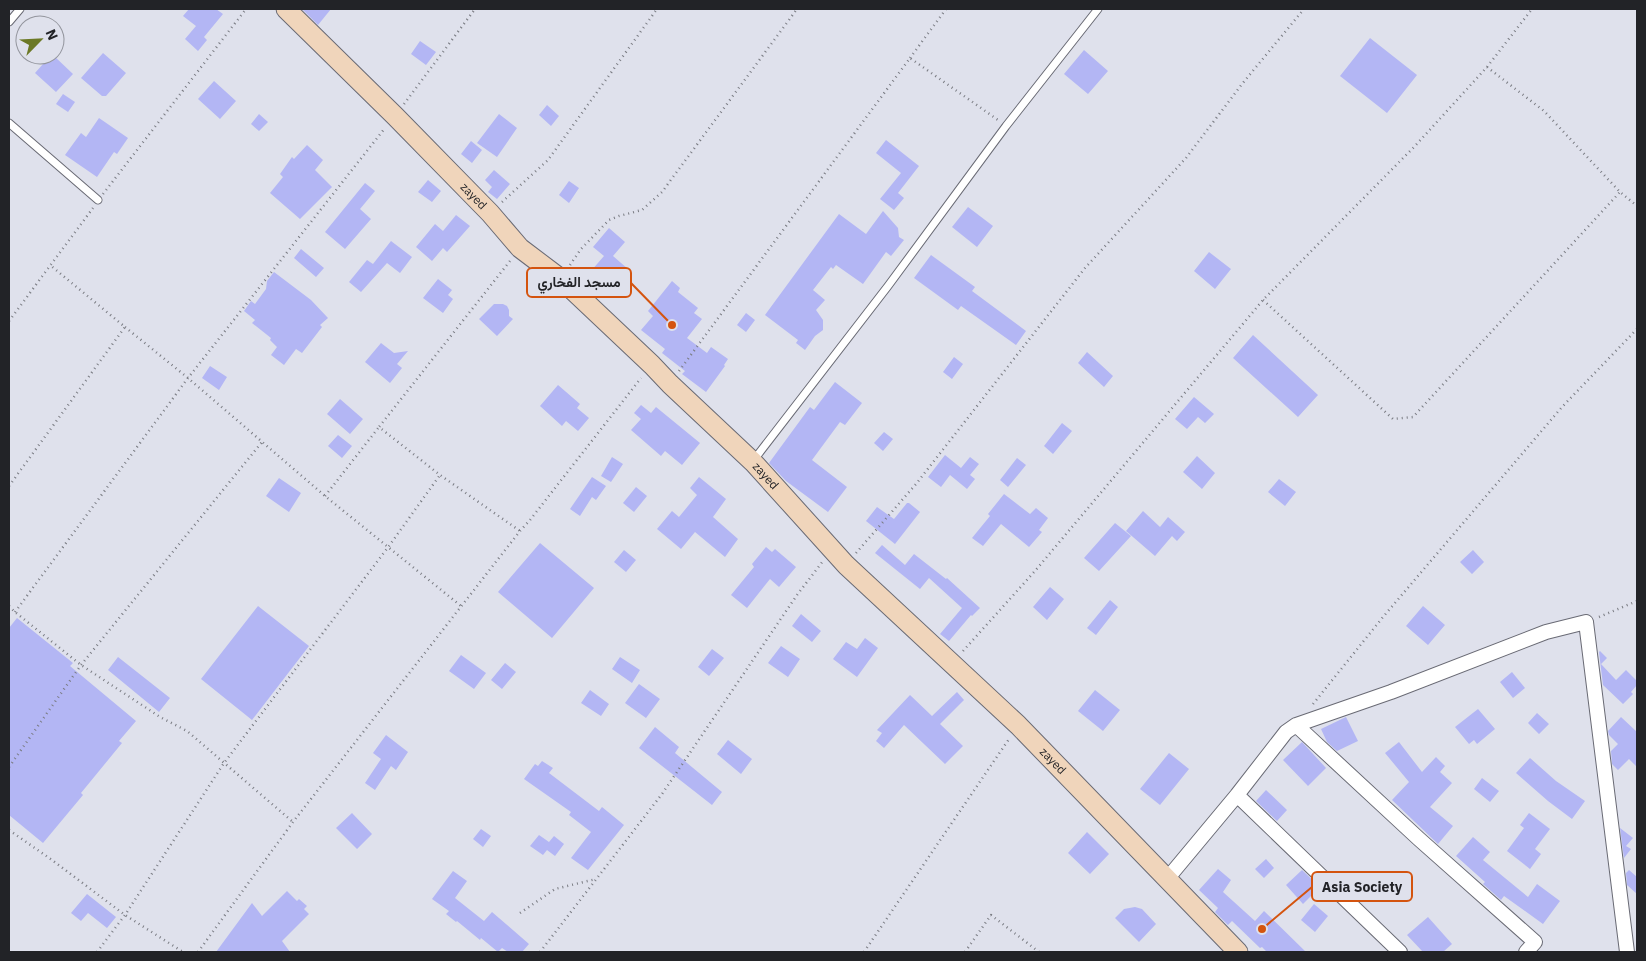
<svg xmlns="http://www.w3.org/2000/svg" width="1646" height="961" font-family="'IBM Plex Sans',Vazirmatn,sans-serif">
<rect width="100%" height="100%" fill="#dfe1ec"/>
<path fill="#b3b6f4" d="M189,9H216L223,14L204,37L207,40L198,51L185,39L196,26L183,16Z
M302,9H331L318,25Z
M1370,38L1417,75L1387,113L1340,76Z
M420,41L436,52L426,65L411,54Z
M1084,50L1108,71L1088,94L1064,74Z
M103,53L126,73L106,96H102L81,78Z
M51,55H53L73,74L56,92L35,73Z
M214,81L236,101L220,119L198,99Z
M63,94L75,102L68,112L56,104Z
M547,105L559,116L551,126L539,115Z
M259,114L268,122L259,131L251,124Z
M499,114L517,128L497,157L477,143Z
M99,118L128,138L117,154L114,152L97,177L65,155L81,133L86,137Z
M886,140L919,166L898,193L904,198L894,210L880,199L901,173L876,153Z
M471,141L482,150L472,163L461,154Z
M307,145L323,160L315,170L332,187L300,219L270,193L283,177L280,174L292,157L294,159Z
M494,170L510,184L497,199L488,192L492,187L485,180Z
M428,180L441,191L432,202L418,192Z
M569,181L579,188L569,203L559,195Z
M365,183L375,191L360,209L371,219L345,249L325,232Z
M968,207L993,226L977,247L952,227Z
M883,211L898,228L899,237L904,240L891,256L886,252L863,284L836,265L833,269L831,267L813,290L825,300L816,310L823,320V330L815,336L805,350L796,343L798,340L765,315L839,214L866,234Z
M456,215L470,226L447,252L443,248L432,261L416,247L435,224L443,231Z
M609,228L625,242L613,256L628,269L604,296L584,279L604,256L593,247Z
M391,241L412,257L400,273L387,263L361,292L349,282L367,260L373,264Z
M301,249L324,268L316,277L294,258Z
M1209,252L1231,269L1215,289L1194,271Z
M931,255L975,287L972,291L1026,331L1016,345L961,306L958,310L914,278Z
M274,272L311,300L328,318L320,325L322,327L302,353L296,349L284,365L271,355L277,347L270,340L271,338L252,323L255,320L244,311L251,301L255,304L266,289L267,281Z
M438,279L452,290L448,295L453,299L443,313L423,298Z
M672,281L680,288L678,292L698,308L694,313L702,319L687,338L707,353L711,347L728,359L724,365L725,366L706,392L682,374L685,371L662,353L665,349L641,330L653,316L648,311Z
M494,304H503L507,306L509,310V316L513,319L497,336L479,319Z
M746,313L755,320L746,332L737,325Z
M1253,335L1318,395L1298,417L1233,358Z
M381,343L394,353L408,351L397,364L402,368L390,383L365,362Z
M1087,352L1113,376L1104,387L1078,363Z
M954,357L963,364L952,379L943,372Z
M210,366L227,377L219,390L202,378Z
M835,382L862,403L845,425L840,422L812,460L847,487L828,512L786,481L769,463L810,407L814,410Z
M558,385L580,404L577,408L589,418L578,431L566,421L562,426L540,406Z
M1194,397L1214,414L1205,423L1198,417L1187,429L1175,419Z
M340,399L363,419L350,434L327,414Z
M641,405L651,413L656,407L700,443L682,465L665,451L661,456L631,430L641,419L634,413Z
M1062,423L1072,431L1053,454L1044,446Z
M884,432L893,439L883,451L874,443Z
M338,435L352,446L342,458L328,446Z
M945,455L961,468L970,457L979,464L970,475L975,479L967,489L950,475L941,487L928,477Z
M1197,456L1215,473L1202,489L1183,472Z
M612,457L623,464L611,482L601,476Z
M1017,458L1026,465L1008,487L1000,480Z
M592,477L606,486L596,500L592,497L580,516L570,509Z
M699,477L726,499L713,517L738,539L725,557L695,532L681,549L657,529L672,511L679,517L697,495L690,488Z
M279,478L301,493L289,512L266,496Z
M1279,479L1296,492L1285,506L1268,492Z
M636,487L647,496L634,512L623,503Z
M1004,494L1030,514L1036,508L1048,518L1039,530L1042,532L1029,547L1001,524L983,546L972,538L990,516L988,514Z
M907,503H909L920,512L895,544L866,521L877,507L894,519Z
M1143,511L1160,527L1168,517L1185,532L1177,541L1172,536L1155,556L1126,531Z
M1115,523L1131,536L1099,571L1084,558Z
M540,543L594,588L552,638L498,592Z
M882,545L905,565L914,554L946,579L947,578L980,608L972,616L971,615L949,641L940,634L962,608L929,578L920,589L875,553Z
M766,547L772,552L775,549L796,567L779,587L770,579L747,608L731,595L754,567L752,564Z
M624,550L636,560L626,572L614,562Z
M1473,550L1484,562L1472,574L1460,562Z
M1050,587L1064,599L1047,620L1033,607Z
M1110,600L1118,607L1096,635L1087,628Z
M258,606L309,646L252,720L201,679Z
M1423,606L1445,625L1428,645L1406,626Z
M801,614L821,631L812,642L792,626Z
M17,618L73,663L70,666L136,721L119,741L122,743L81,793L83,795L43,843L9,815V628Z
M865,638L878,648L857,677L833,659L846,642L857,649Z
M781,646L800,659L788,677L768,663Z
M712,649L724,658L709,676L698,667Z
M1600,651L1607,658L1601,664L1616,680L1626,670L1637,681V685L1631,692L1633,694L1623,704L1603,685L1599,652Z
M461,655L486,673L474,689L449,671Z
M118,657L170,698L159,712L108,670Z
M620,657L640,670L632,683L612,669Z
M505,663L516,672L502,689L491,680Z
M1512,672L1525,688L1513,698L1500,682Z
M639,684L660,699L646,718L625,703Z
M590,690L609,704L601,716L581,703Z
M1095,690L1120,710L1103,731L1078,711Z
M957,692L964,700L940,724L963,746L945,764L904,725L884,748L876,741L882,733L877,730L910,695L932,716Z
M1478,709L1495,729L1477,744L1474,740L1469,744L1455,727Z
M1537,713L1549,724L1539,734L1528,723Z
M1346,717L1358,741L1337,751L1327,742L1321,729Z
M1621,717L1637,732V767L1629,759L1618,770L1612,764L1611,751L1618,744L1609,735L1608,731Z
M655,727L679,747L675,753L722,792L712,805L639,748Z
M386,735L408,752L396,770L391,766L375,790L365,783L381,759L373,753Z
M728,740L752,759L741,774L717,754Z
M1302,742L1326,768L1308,786L1283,760Z
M1399,742L1422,772L1436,757L1445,766L1440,772L1452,783L1430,807L1453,826L1438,844L1392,800L1409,782L1385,753Z
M1169,753L1189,769L1160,805L1140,789Z
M1530,758L1556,781L1585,801L1572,819L1548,801L1516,773Z
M542,761L553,768L549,773L599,811L602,807L624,825L588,870L571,858L591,832L569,815L571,812L524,779L535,764L538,766Z
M1482,778L1499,791L1490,802L1474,789Z
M1266,790L1287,810L1277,821L1256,801Z
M352,813L372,834L357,849L336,828Z
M1529,813L1550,829L1535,849L1541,854L1530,869L1507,851L1524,828L1520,825Z
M1620,828L1633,838L1626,846L1631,849L1624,858Z
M481,829L491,836L483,847L473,839Z
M1087,832L1109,854L1090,874L1068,853Z
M539,835L549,842L554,836L564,844L555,856L547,850L543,855L530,846Z
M1473,837L1490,852L1483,860L1528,897L1537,884L1560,901L1543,924L1504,896L1501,900L1483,884L1485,882L1456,856Z
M1266,859L1274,868L1264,878L1255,869Z
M1218,869L1231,880L1223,892L1255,921L1264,911L1306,952H1267L1262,947L1260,948L1232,921L1228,925L1215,912L1218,908L1199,890Z
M1302,870L1320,887L1303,904L1286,885Z
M1629,870L1637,877V894L1627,885L1626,873Z
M453,871L467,881L455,898L484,921L492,912L529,944L522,952H508L502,948L498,952L481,938L480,940L457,921L456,922L446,914L449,911L432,899Z
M287,891L297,901L299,899L307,906L304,909L309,914L282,941L290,952H216L252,903L262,916Z
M87,894L116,917L107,928L88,913L81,921L71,913Z
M1314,904L1328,916L1315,932L1301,920Z
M1135,907L1142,909L1156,924L1139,942L1115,918L1124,909Z
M1428,917L1452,944L1443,952H1423L1407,935Z"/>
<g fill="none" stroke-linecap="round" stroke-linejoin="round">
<defs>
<path id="lane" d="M9,22L20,9
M9,123L98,200
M753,461L888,286L1006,126L1098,9"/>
<path id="street" d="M1296,725L1419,839L1535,942L1526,952
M1237,795L1400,952
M1167,879L1237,795L1286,732L1296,725L1391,692L1546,632L1586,622L1627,952"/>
<g id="secondary">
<path id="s1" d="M286,9L395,116L490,213L520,248L561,279L652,365L670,384L753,462L846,565L1018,725L1238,952"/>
</g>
</defs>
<use href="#lane" stroke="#696a74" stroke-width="9"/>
<use href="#street" stroke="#696a74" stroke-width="16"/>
<use href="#secondary" stroke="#696a74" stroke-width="21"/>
<path stroke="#7a7c83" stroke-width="2.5" stroke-dasharray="1 4" stroke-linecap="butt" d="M910,58L946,9
M1487,67L1544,111L1620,192L1637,206
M404,104L475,9
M103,194L246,9
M502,202L548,160L657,9
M510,261L379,427L440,475L520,531
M570,265L581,249L609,220L619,216L642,210L662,192L797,9
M1263,300L1393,419L1413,417L1620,192
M9,321L93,208
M125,327L188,378L325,496L461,606
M679,371L910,58L998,120
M9,486L125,327L50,265
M325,496L379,427
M856,553L916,484L1085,268L1186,158L1242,84L1304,9
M9,606L15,612L81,665L160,717L187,731L293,822
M15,612L188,378L385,128
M1599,617L1637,601
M963,651L1035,571L1263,300L1415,146L1487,67L1532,9
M1313,704L1383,617L1562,407L1637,329
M9,767L81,665L262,442
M9,830L52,860L125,915L183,952
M520,913L555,889L596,879
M97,952L125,915L224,763L389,546L440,475
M198,952L293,822L520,531L530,520L641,378
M540,952L662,794L797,595L823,561
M864,952L1009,739
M965,952L991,915L1039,952"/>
<use href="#lane" stroke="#fff" stroke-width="7"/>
<use href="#street" stroke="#fff" stroke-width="14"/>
<use href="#secondary" stroke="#f0d5bb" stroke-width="19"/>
</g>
<g text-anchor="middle" stroke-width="4" stroke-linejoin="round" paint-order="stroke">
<g font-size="12" fill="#222327" stroke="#dfe1ec">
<text dy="4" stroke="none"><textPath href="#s1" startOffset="265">zayed</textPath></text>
<text dy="4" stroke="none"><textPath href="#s1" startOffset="670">zayed</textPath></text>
<text dy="4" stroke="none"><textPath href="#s1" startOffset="1075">zayed</textPath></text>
</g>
</g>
<path fill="none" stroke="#d4540f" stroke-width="2" d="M672 325L631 283M1262 929L1312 887"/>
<g fill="#d4540f" stroke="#dfe1ec" stroke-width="2">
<circle cx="672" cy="325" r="5"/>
<circle cx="1262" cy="929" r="5"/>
</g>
<g fill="#dfe1ec" stroke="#d4540f" stroke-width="2">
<rect x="527" y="268" width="104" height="29" rx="5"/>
<rect x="1312" y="872" width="100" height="29" rx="5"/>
</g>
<g font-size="14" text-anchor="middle" font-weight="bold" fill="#222327">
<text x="579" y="287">مسجد الفخاري</text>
<text x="1362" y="892">Asia Society</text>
</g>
<rect width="1646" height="961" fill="none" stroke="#222327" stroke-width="20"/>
<g transform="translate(40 40) rotate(66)"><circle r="24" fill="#dfe1ec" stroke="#93959d"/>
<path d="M0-4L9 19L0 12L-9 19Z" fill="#6c7926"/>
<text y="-8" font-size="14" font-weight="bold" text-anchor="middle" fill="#222327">N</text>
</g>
</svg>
